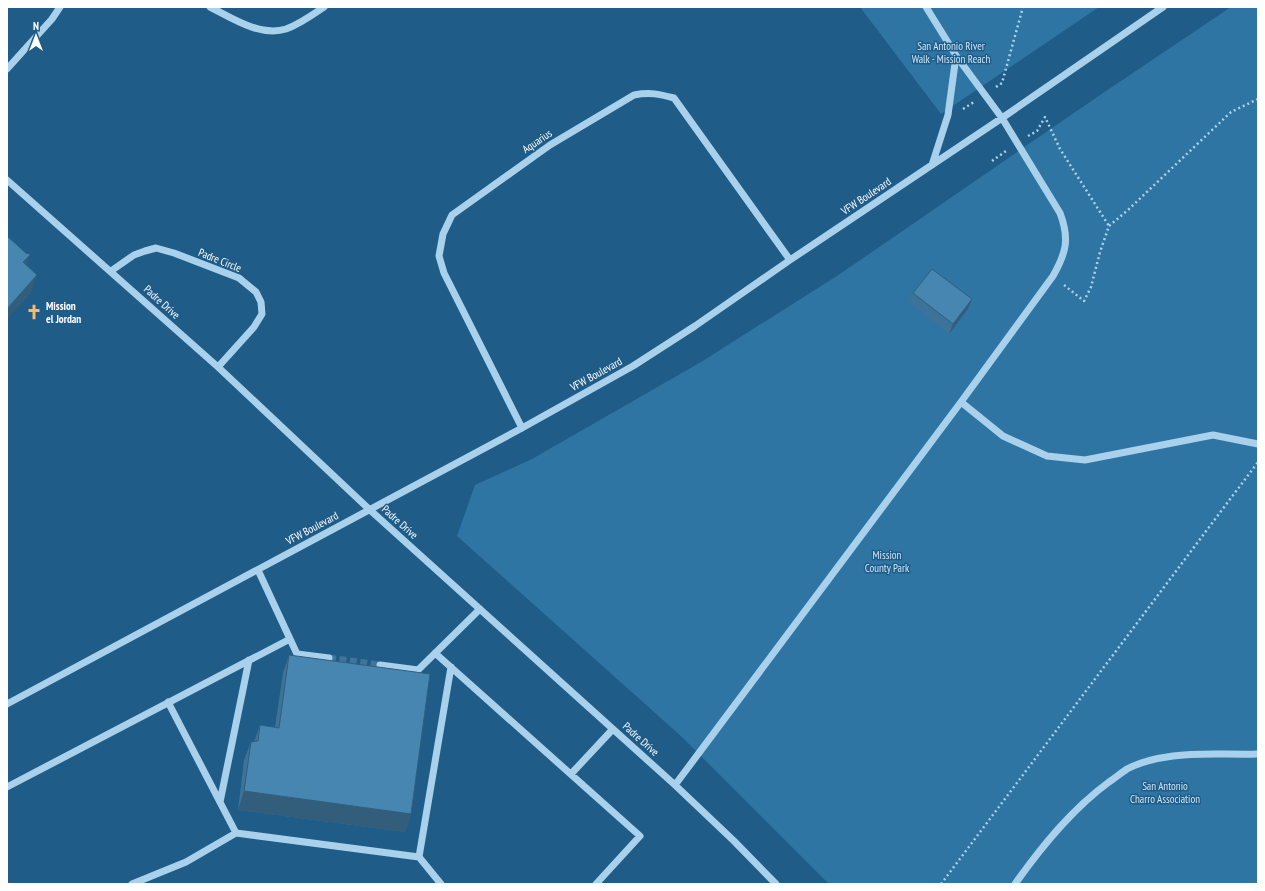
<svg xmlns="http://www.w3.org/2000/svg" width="1265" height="891" font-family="'PT Sans Narrow',sans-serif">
<rect width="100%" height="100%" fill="#1f5c88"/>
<path fill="#2f75a4" d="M860,7H1099L941,114Z
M1231,7H1258V884H829L682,737L457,536L475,485L532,459L701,362L840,274L1103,93Z"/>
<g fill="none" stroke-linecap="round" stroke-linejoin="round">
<path stroke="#41749a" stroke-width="7" stroke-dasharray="7 3.5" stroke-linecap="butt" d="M329,658L380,665"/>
<path stroke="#a9d1eb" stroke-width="2.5" stroke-dasharray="2 3" stroke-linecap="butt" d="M996,87L1002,83L1023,7
M963,109L974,102
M1028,136L1037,131L1045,117L1060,149L1109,226
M992,161L1006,151
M1064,285L1084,301L1091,287L1100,252L1109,226L1129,209L1231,112L1258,99
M941,884L1258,462"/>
<path stroke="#a9d1eb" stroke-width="7" d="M210,7C232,18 260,37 286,29C300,24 312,15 324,7
M7,69L52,19L60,7
M932,165L948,115L956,56
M7,180L218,367L370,510L675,785L734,841L776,884
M111,271L134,255L145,251L156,248L174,253L239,278L256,292L261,302L262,314L254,327L218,367
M961,402L1003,436L1047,456L1085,460L1213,435L1258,444
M522,428L444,273L439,256L443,234L452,215L550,145L634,95C650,92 659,94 674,98L790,260
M258,570L297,654L329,658
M435,653L640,836L596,884
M380,665L418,670L480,609
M168,702L236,833L419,857
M7,704L522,428L633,366L695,326L790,260L1002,118L1163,7
M571,774L613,729
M675,785L961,402L1053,276C1066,253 1070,239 1060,213L1002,118L957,57L926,7
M7,787L290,639
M220,802L249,660
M132,884L186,862L236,833
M441,884L419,857L451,667
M1015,884C1042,846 1072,809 1109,782C1115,778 1121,773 1127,769C1140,762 1158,758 1173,756C1201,752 1230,755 1258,754"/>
</g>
<path fill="#3d7398" d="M913,293L972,299L968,309L949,334L909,302Z
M289,655L411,814L405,832L238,810L244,760L251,742H254L260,725L275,727L283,673Z"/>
<path fill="#325e7c" d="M30,255L24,274L23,262Z
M37,275L31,293L7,319V309Z
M972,299L968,309L949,334L953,324Z
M244,791L411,814L405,832L238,810Z"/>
<path fill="#4786b1" stroke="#325e7c" d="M7,236L27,254L28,253L30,255L23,262L37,275L7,309Z
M932,269L972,299L953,324L913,293Z
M289,655L430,674L411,814L244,791L251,742L258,741L260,725L279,728Z"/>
<defs>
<symbol id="church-bare" viewBox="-9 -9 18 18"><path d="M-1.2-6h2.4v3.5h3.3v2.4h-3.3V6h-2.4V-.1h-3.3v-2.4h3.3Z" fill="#f9ba69" stroke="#1f5c88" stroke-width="2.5" paint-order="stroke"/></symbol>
</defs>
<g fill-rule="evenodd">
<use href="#church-bare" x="23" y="301" width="22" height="22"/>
</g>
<g text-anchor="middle" stroke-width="3" stroke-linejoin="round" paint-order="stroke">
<g font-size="11" fill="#cee7f8" stroke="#1f5c88">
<text x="951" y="50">San Antonio River<tspan x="951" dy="13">Walk - Mission Reach</tspan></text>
<text x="887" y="559">Mission<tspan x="887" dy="13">County Park</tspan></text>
<text x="1165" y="790">San Antonio<tspan x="1165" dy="13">Charro Association</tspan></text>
</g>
<g font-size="11" fill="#fff" stroke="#1f5c88">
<text transform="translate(537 141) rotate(-34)" y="4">Aquarius</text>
<text transform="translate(866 196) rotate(-34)" y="4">VFW Boulevard</text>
<text transform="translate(220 260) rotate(22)" y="4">Padre Circle</text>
<text transform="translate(162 302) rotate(42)" y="4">Padre Drive</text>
<text transform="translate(596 374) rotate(-29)" y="4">VFW Boulevard</text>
<text transform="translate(400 522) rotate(42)" y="4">Padre Drive</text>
<text transform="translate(312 528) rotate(-28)" y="4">VFW Boulevard</text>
<text transform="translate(641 739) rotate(42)" y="4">Padre Drive</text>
</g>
<g font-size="11" font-weight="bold" fill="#fff" stroke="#1f5c88" text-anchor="start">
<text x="46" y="310">Mission<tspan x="46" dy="13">el Jordan</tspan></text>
</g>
</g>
<rect width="1265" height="891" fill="none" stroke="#ffffff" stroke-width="16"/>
<g transform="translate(36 36)" stroke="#1f5c88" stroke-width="3" paint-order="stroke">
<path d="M0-3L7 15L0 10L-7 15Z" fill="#ffffff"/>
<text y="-6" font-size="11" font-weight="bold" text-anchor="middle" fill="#ffffff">N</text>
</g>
</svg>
